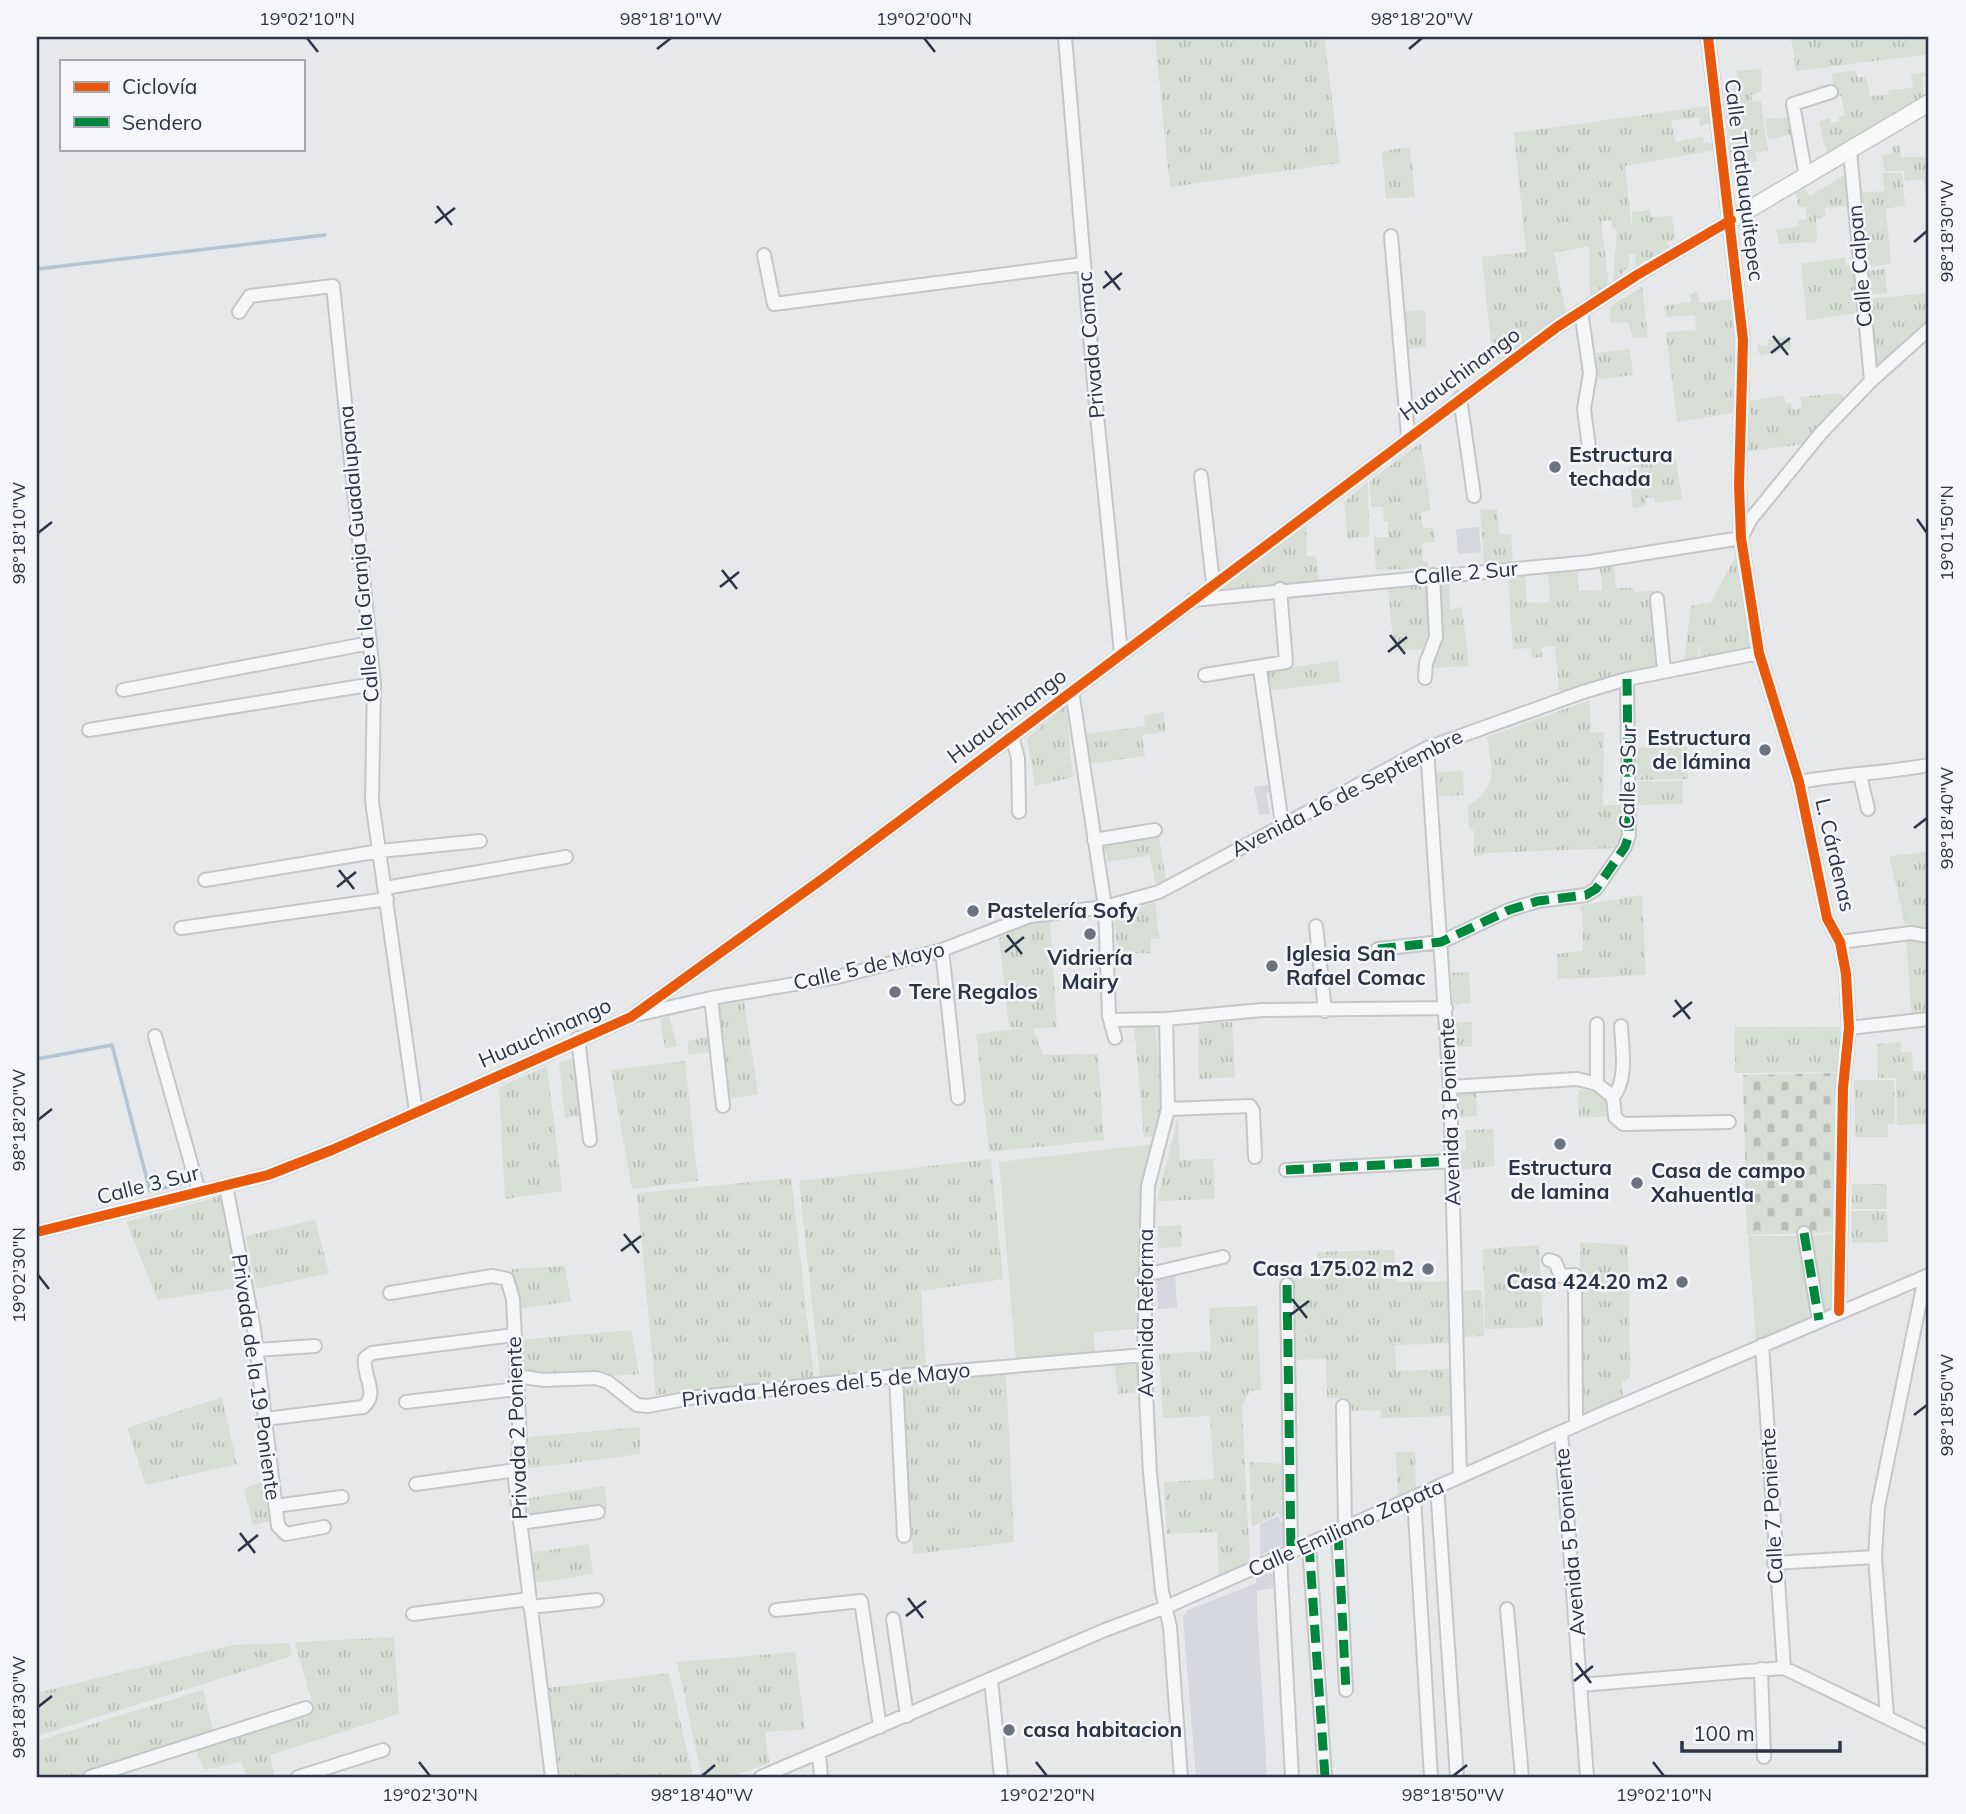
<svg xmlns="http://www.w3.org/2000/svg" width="1966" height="1814" font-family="Mulish,sans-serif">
<defs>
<pattern id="grass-tufts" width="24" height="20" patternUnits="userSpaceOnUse" patternTransform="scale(1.75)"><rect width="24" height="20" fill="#d6ded6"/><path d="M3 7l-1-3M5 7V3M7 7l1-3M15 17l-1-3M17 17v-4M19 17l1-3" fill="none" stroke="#b8bfb9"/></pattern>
<pattern id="cemetery-stones" width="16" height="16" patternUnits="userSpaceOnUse" patternTransform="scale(1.75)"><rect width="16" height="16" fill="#d6ded6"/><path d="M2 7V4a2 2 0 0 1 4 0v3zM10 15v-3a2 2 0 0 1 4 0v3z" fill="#b8bfb9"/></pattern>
</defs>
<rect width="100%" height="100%" fill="#e6e8ea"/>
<path fill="#d4d7dd" d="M1479,527L1481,552L1458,554L1456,529Z
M1273,784L1274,792L1266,793L1270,814L1259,815L1254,787Z
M1175,1274L1177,1308L1158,1309L1156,1275Z
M1278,1516L1281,1523L1286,1520L1288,1544L1260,1555V1524Z
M1271,1573L1276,1574L1277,1582L1273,1583L1274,1588L1257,1591V1610L1267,1777H1196L1183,1618L1186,1611L1256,1583V1575Z"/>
<path fill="url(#grass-tufts)" d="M1155,37H1324L1340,163L1170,187Z
M1791,37H1902L1903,40L1929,37V54L1796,71Z
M1761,69V92L1751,95L1752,102L1761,101L1768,151L1755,152L1757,161L1731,163L1724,89L1733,88V82L1739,81L1736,71Z
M1856,71L1857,77H1866L1870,96L1889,95L1888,90L1913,88L1911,74L1928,72L1929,75L1922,77L1924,95L1916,104L1915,100V104L1827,156L1819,122L1830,118L1831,123L1839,121V117L1845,115L1841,96L1820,100L1817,86L1833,85L1832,73Z
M1715,105L1714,123L1700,126L1699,117L1671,121L1676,142L1703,136L1704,143L1718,142L1720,149L1625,166L1632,229V212L1650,210L1651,217L1672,216L1675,239L1667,243L1670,248L1636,266L1635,254H1629V266L1613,284L1617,229H1613L1611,220L1601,221L1609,286L1590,298L1589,246L1554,253L1566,313L1493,363L1482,257L1526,252L1514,133Z
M1792,118L1794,134L1768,139L1765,119Z
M1899,145L1901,157H1925L1929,194H1926L1923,179L1905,181L1904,171H1885L1882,156L1893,153L1892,146Z
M1410,147L1415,197L1386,199L1382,151Z
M1851,171L1853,205L1824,208L1826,216L1816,219L1817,242L1779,244L1776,230L1798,226L1799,220L1807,219L1806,207H1798L1796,192L1805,189L1810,196Z
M1883,173H1902L1905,206L1886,209L1891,264L1864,267L1858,193L1884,191Z
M1845,257L1846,265L1857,263L1861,312L1807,321L1801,264Z
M1885,269L1887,293L1870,295L1867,271Z
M1642,287L1648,337L1633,338L1628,322L1611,323L1609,307Z
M1697,291L1700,303L1736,299L1738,412L1677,422L1666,332L1696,330L1695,315L1666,317L1664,306L1691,302L1690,295Z
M1929,293V326L1872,375L1866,299Z
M1425,310L1426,347L1406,349L1404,312Z
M1789,336L1791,349L1760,356L1757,344L1768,346V340Z
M1630,349L1633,375L1599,379L1596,353Z
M1840,393L1847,401L1808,444L1748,451L1747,401L1784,396L1785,403H1790L1793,410L1802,408L1800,397Z
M1421,442L1431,510L1420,513L1424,528H1434L1435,542L1422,543L1423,561L1428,562V568L1376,570L1374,537H1388V521H1384L1383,507H1371L1370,481Z
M1676,459L1682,499L1655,503L1654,497L1646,498V506L1633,508L1629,469L1634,465Z
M1368,482L1369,536L1348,539L1344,502Z
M1497,509L1499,534H1511L1513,564L1484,566L1480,510Z
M1306,526L1307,556L1316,557L1319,581L1217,593Z
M1738,552L1750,627L1701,640L1749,628L1754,651L1699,663L1701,642L1697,661L1684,662L1691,606L1711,602Z
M1614,566L1616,588H1632L1634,592L1654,591L1661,668L1560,697L1555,646L1542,647V657L1532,658L1531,648L1513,649L1508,576L1525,575L1527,603L1550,602L1548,574L1577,571L1579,591L1602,590L1600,568Z
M1449,583L1450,610L1462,607L1469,666L1428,668L1436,584Z
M1430,584L1433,636L1429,649L1394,650L1388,587Z
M1338,661L1340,682L1265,691L1263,671Z
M1590,700L1591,733L1604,732L1603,805H1625L1626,833L1619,848L1487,853L1474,857V831L1469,828L1468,806C1499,785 1492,770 1487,737Z
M1066,706L1073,777L1035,786L1027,738Z
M1163,712L1166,732L1142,735L1145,756L1089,764L1085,734L1145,726L1144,715Z
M1687,747L1688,779L1636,780L1635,748Z
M1463,771L1464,795L1439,796L1437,772Z
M1683,781V804L1638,805L1637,782Z
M1158,832L1167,885L1156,887L1150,855L1108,862L1104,841Z
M1929,852V927L1905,924L1889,856Z
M1642,895L1646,975L1557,979V954L1583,951V913L1579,906Z
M1155,902L1159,939H1151V953L1117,954L1115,920L1119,914Z
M1050,921L1057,1027L1033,1028L1043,1055L1098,1054L1104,1140L989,1152L976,1034L1025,1028L1009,1027L999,938L1030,923Z
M1906,938L1929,939V1017L1912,1018Z
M1469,972L1471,1003L1453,1004L1451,973Z
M744,1001L758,1094L727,1099L716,1006Z
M669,1016L677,1046L665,1049L660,1019Z
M1232,1022L1235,1077L1199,1079V1024Z
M1456,1022H1472V1047H1456Z
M1134,1025L1155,1027L1164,1108L1157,1136L1144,1137Z
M1735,1027H1840V1072L1735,1073Z
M711,1036L712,1052L688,1055V1041Z
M1901,1042V1052H1912L1913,1071H1929V1124L1897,1125L1896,1078H1878L1877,1044Z
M575,1057L583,1115L565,1118L559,1063Z
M685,1061L698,1181L632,1189L611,1070Z
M547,1066L562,1191L505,1199L499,1087Z
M1854,1080H1894L1895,1123L1888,1124V1137H1855Z
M1578,1090L1597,1091L1606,1098L1609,1116L1579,1118Z
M1476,1092L1477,1116L1457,1117L1456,1093Z
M1178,1117L1180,1160L1213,1159L1215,1199L1157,1201Z
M1493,1129L1495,1166L1458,1170L1457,1151L1466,1150L1465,1130Z
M991,1159L1003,1279L921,1291L926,1368L820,1377L799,1181Z
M791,1178L814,1377L656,1395L637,1193Z
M1852,1184H1887V1209H1852Z
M221,1196L240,1287L158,1300L126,1222Z
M1851,1211H1887L1888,1242L1852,1243Z
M315,1220L329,1273L256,1289L246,1236Z
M1181,1225L1182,1247L1158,1248V1226Z
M1580,1242L1628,1245L1630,1378L1622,1382L1623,1399L1580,1420Z
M1539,1245L1543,1327L1485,1329L1483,1249Z
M1394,1250L1396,1282L1451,1281L1452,1343L1395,1345L1396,1371L1450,1369L1451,1416L1381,1418V1410L1347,1411L1346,1398H1327L1326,1359L1292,1360L1290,1277L1317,1276V1252Z
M565,1266L571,1301L520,1309L511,1269Z
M1482,1290L1484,1336L1459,1337L1457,1291Z
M1257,1306L1261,1390L1249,1391L1242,1407L1250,1566L1219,1578L1217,1532L1167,1534L1164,1482L1214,1479L1210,1416L1163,1418L1159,1354L1211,1351L1209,1308Z
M631,1330L639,1374C601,1378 562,1373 523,1372L520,1340Z
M1141,1359V1392L1118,1394L1114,1361Z
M1006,1372L1014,1542L913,1554L903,1380Z
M222,1397L237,1464L146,1485L127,1428Z
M640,1427V1454L524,1469L529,1437Z
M1396,1452H1415L1416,1492L1398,1499Z
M1249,1462L1284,1464L1286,1517L1282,1520L1279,1513L1252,1527Z
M263,1482L271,1521L253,1525L244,1488Z
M605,1486L607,1509L525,1518L524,1499Z
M589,1544L593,1574L534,1583L529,1553Z
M394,1637L399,1714L270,1755L275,1777H247L241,1762L204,1770L195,1748L314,1710L295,1642Z
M289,1643L292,1656L37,1736V1693L232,1645Z
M795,1652L805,1729L765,1732L769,1763L731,1777H702L677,1662Z
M669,1673L693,1777H561L548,1688Z
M203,1690L214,1734L76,1777H37V1741Z"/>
<path fill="url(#cemetery-stones)" d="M1840,1073V1232L1747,1235L1743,1075Z"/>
<path fill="#d6ded6" d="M1153,1144L1142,1180L1136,1329L1094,1332L1095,1351L1016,1361L999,1162Z
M1840,1233L1838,1308L1822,1314L1808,1236Z
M1748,1236H1801L1816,1317L1756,1340Z"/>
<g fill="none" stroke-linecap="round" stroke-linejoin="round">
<path stroke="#b4c4d5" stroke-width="3.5" d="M37,269L325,235
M37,1059L112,1045L150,1191L188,1182"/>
<defs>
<path id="street" d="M1065,37L1096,406L1121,653
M1708,37L1743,340L1739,485L1741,538L1759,653L1799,782L1827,918L1840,942L1846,974L1849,1028L1843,1088L1839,1311
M1850,151L1871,381
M1806,177L1793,104L1831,92
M1391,236L1408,436
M764,255L774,304L1084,264
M1581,311L1590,373L1584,409L1589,448
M239,312L250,296L333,286L374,684L372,801L416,1112
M1460,398L1474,496
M1201,476L1213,583
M1741,538L1751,519L1821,433L1871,381L1929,329
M1657,599L1664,671
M1192,600L1590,562L1741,538
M1260,669L1282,824
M1205,675L1286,662L1280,589
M1425,678L1426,663L1436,637L1433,575
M123,690L370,643
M1072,691L1105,907L1109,1016L1115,1038
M89,730L374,684
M1012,736L1018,758L1019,812
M1427,748L1450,1087L1460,1477
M1860,775L1868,809
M1799,782C1843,774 1886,773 1929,765
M1094,840L1155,830
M205,880L380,851L480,841
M385,888L566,857
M1316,926L1325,1011
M181,928L387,899
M1840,942L1911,933L1929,936
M1378,949L1441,942L1509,910L1538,901L1586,895L1596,889L1625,847L1629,835L1627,679
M942,950L958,1098
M711,998L723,1106
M636,1015L711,998L837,977L942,950L1030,916L1105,907L1159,892L1427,748L1583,692L1627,679L1759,653
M1166,1019L1168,1109L1148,1186L1144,1355L1150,1473L1162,1591L1170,1627L1181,1777
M1111,1020L1166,1019L1262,1010L1446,1008
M1849,1028L1929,1019
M155,1036L199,1192
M578,1038L590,1140
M1597,1084V1024
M1450,1087L1577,1079L1597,1084L1613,1097L1615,1117L1623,1124L1729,1122
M1613,1097C1628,1079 1622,1049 1621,1026
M1168,1109L1250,1106L1253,1111L1255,1157
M1286,1170L1453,1161
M226,1186L254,1329L278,1526L286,1534L324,1527
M37,1232L268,1175L332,1150L631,1017L825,877L1557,327L1637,275L1731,220
M1804,1233L1819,1320
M1549,1260L1555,1262L1561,1276L1575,1275L1576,1425
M1145,1275L1223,1257
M1287,1285L1291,1552
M390,1293L492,1276L507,1279L513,1299L520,1440L515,1480L552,1777
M1762,1345L1784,1668
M256,1350L315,1346
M516,1376L544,1380L596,1378L608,1382L637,1405L648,1406L690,1398L896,1376L1144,1355
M896,1376L904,1536
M406,1402L517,1389
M1343,1406L1345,1529
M265,1419L363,1407C380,1393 362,1376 365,1358L372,1353L514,1335
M1561,1432L1587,1777
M416,1484L516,1470
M1437,1487L1457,1777
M1414,1497L1431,1777
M275,1506L342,1497
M520,1523L598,1512
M1338,1532L1346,1690
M1309,1544L1325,1777
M1280,1557L1292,1777
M1774,1563L1875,1557
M530,1607L597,1600
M1507,1609L1522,1777
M776,1610L861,1601L880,1727
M413,1614L529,1599
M893,1619L907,1716
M1761,1669L1764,1757
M991,1680L1001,1777
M1581,1685L1784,1668L1929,1738
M1887,1716L1875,1557L1878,1507L1925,1277
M819,1752L821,1777
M90,1777L306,1708
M298,1777L383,1750
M761,1777L1105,1630L1166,1607L1606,1412L1929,1275"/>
<path id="secondary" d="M1731,220L1929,103"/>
</defs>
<use href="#street" stroke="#c4c6c8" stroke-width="16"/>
<use href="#secondary" stroke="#c4c6c8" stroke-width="19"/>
<use href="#street" stroke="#f5f6f7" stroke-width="12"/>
<use href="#secondary" stroke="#f8f8f8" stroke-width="16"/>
<path stroke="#00873e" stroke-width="9" stroke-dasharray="18 9" stroke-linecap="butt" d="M1378,949L1441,942L1509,910L1538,901L1586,895L1596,889L1625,847L1629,835L1627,679
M1286,1170L1453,1161
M1804,1233L1819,1320
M1287,1285L1291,1552
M1338,1532L1346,1690
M1309,1544L1325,1777"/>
<defs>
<path id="cycleway" d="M1708,37L1743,340L1739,485L1741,538L1759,653L1799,782L1827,918L1840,942L1846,974L1849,1028L1843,1088L1839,1311
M37,1232L268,1175L332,1150L631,1017L825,877L1557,327L1637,275L1731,220"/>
</defs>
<use href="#cycleway" stroke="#f4f6f9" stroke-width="15"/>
<use href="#cycleway" stroke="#e8590c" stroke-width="10"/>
</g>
<path fill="none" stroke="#2b3445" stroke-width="2.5" d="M307,38L318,52M924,38L935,52M657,49L671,38M1409,49L1422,38M437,206L452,225M435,223L455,208M1914,242L1927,231M1105,271L1120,290M1103,288L1122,273M1773,336L1788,355M1771,353L1790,338M1917,519L1927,533M38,533L52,522M722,570L737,589M720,587L739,572M1390,635L1405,654M1388,652L1407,637M1914,828L1927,818M339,870L354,889M337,887L356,872M1007,935L1022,954M1005,952L1024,937M1675,1000L1690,1019M1673,1017L1692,1002M38,1120L52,1109M624,1234L639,1253M621,1251L641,1236M38,1275L49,1289M1292,1299L1307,1318M1289,1316L1309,1301M1914,1415L1927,1405M240,1533L255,1553M238,1551L258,1535M908,1598L923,1618M906,1616L926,1601M1576,1663L1591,1683M1574,1681L1593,1666M38,1707L52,1696M419,1762L430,1776M1036,1762L1047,1776M1653,1762L1664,1776M702,1776L715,1765M1453,1776L1467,1765"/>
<g fill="#6c737f" stroke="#f4f6f9" stroke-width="2.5">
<circle cx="1555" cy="467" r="7"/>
<circle cx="1765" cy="750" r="7"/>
<circle cx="973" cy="911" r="7"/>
<circle cx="1090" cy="934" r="7"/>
<circle cx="1272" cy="966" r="7"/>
<circle cx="895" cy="992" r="7"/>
<circle cx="1560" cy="1144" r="7"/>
<circle cx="1637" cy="1183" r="7"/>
<circle cx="1428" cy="1269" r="7"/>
<circle cx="1682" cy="1282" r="7"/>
<circle cx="1009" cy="1730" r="7"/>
</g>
<g text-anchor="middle" stroke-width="5" stroke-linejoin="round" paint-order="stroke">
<g font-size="21" fill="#2b3445" stroke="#f4f6f9">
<text transform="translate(1744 180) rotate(83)" y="7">Calle Tlatlauquitepec</text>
<text transform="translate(1860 266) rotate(-95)" y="7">Calle Calpan</text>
<text transform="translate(1091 345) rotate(-95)" y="7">Privada Comac</text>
<text transform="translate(1460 374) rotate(-36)" y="7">Huauchinango</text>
<text transform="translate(359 554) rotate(-95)" y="7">Calle a la Granja Guadalupana</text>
<text transform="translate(1466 573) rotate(-5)" y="7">Calle 2 Sur</text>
<text transform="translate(1007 716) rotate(-37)" y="7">Huauchinango</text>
<text transform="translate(1628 777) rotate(-89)" y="7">Calle 3 Sur</text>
<text transform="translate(1347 793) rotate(-27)" y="7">Avenida 16 de Septiembre</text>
<text transform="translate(1835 855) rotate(77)" y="7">L. Cárdenas</text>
<text transform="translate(869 966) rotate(-13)" y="7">Calle 5 de Mayo</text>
<text transform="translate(545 1033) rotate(-24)" y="7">Huauchinango</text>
<text transform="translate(1450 1112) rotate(-92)" y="7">Avenida 3 Poniente</text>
<text transform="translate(148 1185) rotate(-14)" y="7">Calle 3 Sur</text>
<text transform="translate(1146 1313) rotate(-90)" y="7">Avenida Reforma</text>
<text transform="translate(256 1377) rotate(82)" y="7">Privada de la 19 Poniente</text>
<text transform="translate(826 1385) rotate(-6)" y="7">Privada Héroes del 5 de Mayo</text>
<text transform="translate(517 1428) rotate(-92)" y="7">Privada 2 Poniente</text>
<text transform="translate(1772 1506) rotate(-93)" y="7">Calle 7 Poniente</text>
<text transform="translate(1346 1528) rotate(-24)" y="7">Calle Emiliano Zapata</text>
<text transform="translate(1570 1542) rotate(-95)" y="7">Avenida 5 Poniente</text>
</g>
<g font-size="21" font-weight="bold" fill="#2b3445" stroke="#f4f6f9" text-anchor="start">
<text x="1569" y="462">Estructura<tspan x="1569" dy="24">techada</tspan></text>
<text x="1751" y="745" text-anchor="end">Estructura<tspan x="1751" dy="24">de lámina</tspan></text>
<text x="987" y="918">Pastelería Sofy</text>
<text x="1286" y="961">Iglesia San<tspan x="1286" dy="24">Rafael Comac</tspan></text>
<text x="1090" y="965" text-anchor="middle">Vidriería<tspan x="1090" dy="24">Mairy</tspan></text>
<text x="909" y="999">Tere Regalos</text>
<text x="1560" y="1175" text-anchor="middle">Estructura<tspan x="1560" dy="24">de lamina</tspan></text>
<text x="1651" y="1178">Casa de campo<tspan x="1651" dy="24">Xahuentla</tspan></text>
<text x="1414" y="1276" text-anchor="end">Casa 175.02 m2</text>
<text x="1668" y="1289" text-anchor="end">Casa 424.20 m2</text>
<text x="1023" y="1737">casa habitacion</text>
</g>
</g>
<rect width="1966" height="1814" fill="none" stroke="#f4f6f9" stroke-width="77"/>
<rect x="60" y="60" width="245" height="91" fill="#f4f6f9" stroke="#a4a8b1" stroke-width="2"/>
<rect x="74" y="82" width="35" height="10" fill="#e8590c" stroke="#a4a8b1" stroke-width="2"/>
<text x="122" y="94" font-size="21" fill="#2b3445">Ciclovía</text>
<rect x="74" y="117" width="35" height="10" fill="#00873e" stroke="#a4a8b1" stroke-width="2"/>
<text x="122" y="130" font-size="21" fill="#2b3445">Sendero</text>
<path d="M1682 1741v10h158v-10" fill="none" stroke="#2b3445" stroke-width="3.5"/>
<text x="1693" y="1741" font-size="21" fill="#2b3445" stroke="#f4f6f9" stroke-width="5" paint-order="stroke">100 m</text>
<rect x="38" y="38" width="1889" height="1738" fill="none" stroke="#2b3445" stroke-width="2.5"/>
<g font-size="18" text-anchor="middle" fill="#2b3445">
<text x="307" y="25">19°02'10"N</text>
<text x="671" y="25">98°18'10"W</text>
<text x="924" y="25">19°02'00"N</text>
<text x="1422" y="25">98°18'20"W</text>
<text transform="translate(1947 231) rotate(-90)" y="6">98°18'30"W</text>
<text transform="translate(19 533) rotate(-90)" y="6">98°18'10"W</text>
<text transform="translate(1947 533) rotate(-90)" y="6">19°01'50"N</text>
<text transform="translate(1947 818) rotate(-90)" y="6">98°18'40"W</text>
<text transform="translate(19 1120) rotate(-90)" y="6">98°18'20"W</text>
<text transform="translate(19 1275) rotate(-90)" y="6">19°02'30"N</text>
<text transform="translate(1947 1405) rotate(-90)" y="6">98°18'50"W</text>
<text transform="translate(19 1707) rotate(-90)" y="6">98°18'30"W</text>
<text x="430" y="1801">19°02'30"N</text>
<text x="702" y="1801">98°18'40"W</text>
<text x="1047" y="1801">19°02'20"N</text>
<text x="1453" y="1801">98°18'50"W</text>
<text x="1664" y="1801">19°02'10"N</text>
</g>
</svg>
